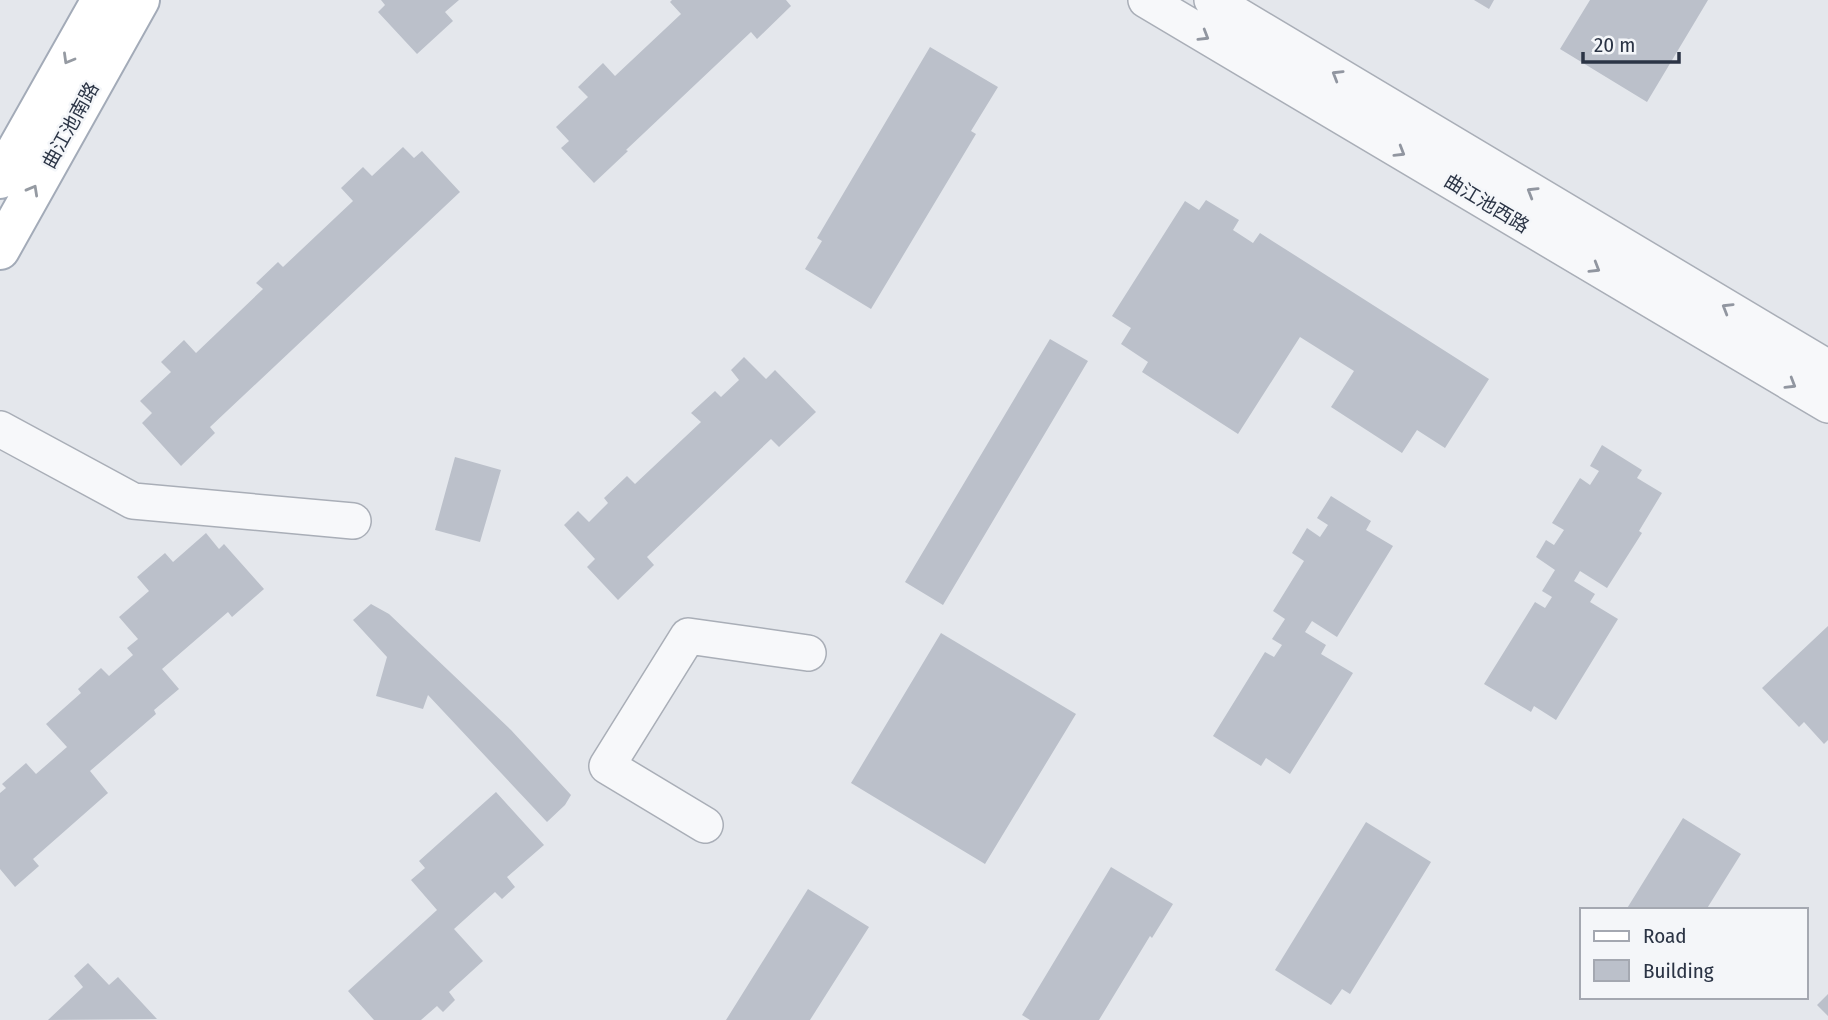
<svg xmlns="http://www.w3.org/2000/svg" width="1828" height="1020" font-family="'Fira Sans Condensed','Noto Sans SC',sans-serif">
<rect width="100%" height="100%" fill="#e4e7ec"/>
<path fill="#bbc0ca" d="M381,0H459L445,12L453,21L417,54L378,12L385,5Z
M672,0H786L791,6L757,39L751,32L626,150L628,151L594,183L561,148L569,141L556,127L588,97L578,87L603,63L615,76L681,14L670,2Z
M1474,0H1494L1489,9Z
M1590,0H1708L1647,102L1560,49Z
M930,47L998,87L971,131L976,134L871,309L805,269L822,241L817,238Z
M403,147L414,158L422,151L460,192L210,427L215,433L181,466L142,423L152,413L140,401L171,372L161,362L184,340L196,353L263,289L256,283L278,262L283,267L353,201L341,188L363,167L372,176Z
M1206,200L1239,220L1233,230L1253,243L1260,233L1489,379L1445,448L1417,430L1402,453L1331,407L1354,371L1300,337L1238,434L1142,372L1148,362L1121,344L1131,328L1112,316L1185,201L1199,210Z
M1050,339L1088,361L943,605L905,582Z
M744,357L766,379L775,370L816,412L779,447L771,439L647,557L654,565L618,600L587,567L595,559L564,525L578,511L589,522L608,503L604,498L627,476L635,484L701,422L691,413L715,391L721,397L739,380L731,370Z
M1602,445L1642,470L1637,478L1662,493L1639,531L1642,533L1607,588L1580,571L1574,581L1595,594L1590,602L1618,619L1556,720L1534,706L1531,712L1484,684L1535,602L1545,608L1552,597L1542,591L1555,570L1536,557L1546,540L1554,545L1564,530L1552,523L1580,478L1590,485L1599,471L1590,466Z
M455,457L501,470L480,542L435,530Z
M1331,496L1371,521L1366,530L1393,546L1337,637L1312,621L1305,632L1326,645L1321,654L1353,673L1290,774L1266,758L1261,766L1213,736L1265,652L1274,657L1282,645L1272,639L1285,619L1273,611L1304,561L1292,553L1307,528L1320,537L1328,525L1317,518Z
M206,533L219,549L224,544L264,589L232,617L228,612L162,669L179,689L154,710L156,714L90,771L108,793L33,859L39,866L15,887L0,869V793L6,788L2,784L26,763L36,774L67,747L46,724L81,693L78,689L101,668L109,676L133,655L127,648L138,639L119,617L149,591L137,577L165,553L173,562Z
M371,604L389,614L511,730L571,795L565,805L547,822L428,695L423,709L376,696L387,657L353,620Z
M1828,626V740L1824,744L1804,722L1799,727L1762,688Z
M941,633L1076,714L985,864L851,783Z
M496,792L544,845L507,877L515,887L502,899L495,892L454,929L483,961L449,992L455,1000L443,1012L437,1006L421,1020H374L348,991L437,910L411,880L425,868L419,861Z
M1683,818L1741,854L1706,910H1626Z
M1366,822L1431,862L1350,994L1342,989L1331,1005L1275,970Z
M1111,867L1173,904L1152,938L1150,936L1099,1020H1030L1022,1015Z
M808,889L869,927L810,1020H726Z
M88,963L109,985L118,977L157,1019L48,1020L83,987L74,976Z
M1828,994V1016L1817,1005Z"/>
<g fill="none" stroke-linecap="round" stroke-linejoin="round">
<defs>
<path id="minor" d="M1146,0L1828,405
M1212,0L1828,368
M0,429L133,501L353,521
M705,825L607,766L688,636L808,653"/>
<path id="major" d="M0,179L101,0
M0,250L140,0"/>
</defs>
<use href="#minor" stroke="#a9aeb7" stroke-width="38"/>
<use href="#major" stroke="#a3abb8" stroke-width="42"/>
<use href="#minor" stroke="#f7f8fa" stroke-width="35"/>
<use href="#major" stroke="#fff" stroke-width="38"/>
</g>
<defs><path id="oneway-chevron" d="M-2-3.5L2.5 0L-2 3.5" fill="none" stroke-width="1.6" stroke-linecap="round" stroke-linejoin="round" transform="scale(1.75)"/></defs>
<g stroke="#9196a0">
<use href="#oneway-chevron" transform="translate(1204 36) rotate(31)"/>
<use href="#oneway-chevron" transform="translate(1337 75) rotate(-149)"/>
<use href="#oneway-chevron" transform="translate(1400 152) rotate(31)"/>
<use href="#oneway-chevron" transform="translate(1532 192) rotate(-149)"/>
<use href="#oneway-chevron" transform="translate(1595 268) rotate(31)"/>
<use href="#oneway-chevron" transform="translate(1727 308) rotate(-149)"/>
<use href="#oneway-chevron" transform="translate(1791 384) rotate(31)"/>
</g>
<g stroke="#959aa2">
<use href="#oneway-chevron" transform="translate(68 59) rotate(120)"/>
<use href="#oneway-chevron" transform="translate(33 190) rotate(-61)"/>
</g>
<g text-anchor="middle" stroke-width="5" stroke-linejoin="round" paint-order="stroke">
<g font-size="19" fill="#2b3445" stroke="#f4f6f9">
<text transform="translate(70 125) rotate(-61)" y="7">曲江池南路</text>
<text transform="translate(1487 203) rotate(31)" y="7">曲江池西路</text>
</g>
</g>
<rect x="1580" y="908" width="228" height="91" fill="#f4f6f9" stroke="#a4a8b1" stroke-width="2"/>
<rect x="1594" y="931" width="35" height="10" fill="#ffffff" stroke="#a4a8b1" stroke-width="2"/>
<text x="1643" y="943" font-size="21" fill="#2b3445">Road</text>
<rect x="1594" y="960" width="35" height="21" fill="#bbc0ca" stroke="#a4a8b1" stroke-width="2"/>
<text x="1643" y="978" font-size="21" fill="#2b3445">Building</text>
<path d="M1583 52v10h96v-10" fill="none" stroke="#2b3445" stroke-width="3.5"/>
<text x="1594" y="52" font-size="21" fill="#2b3445" stroke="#f4f6f9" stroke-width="5" paint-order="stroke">20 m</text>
</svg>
